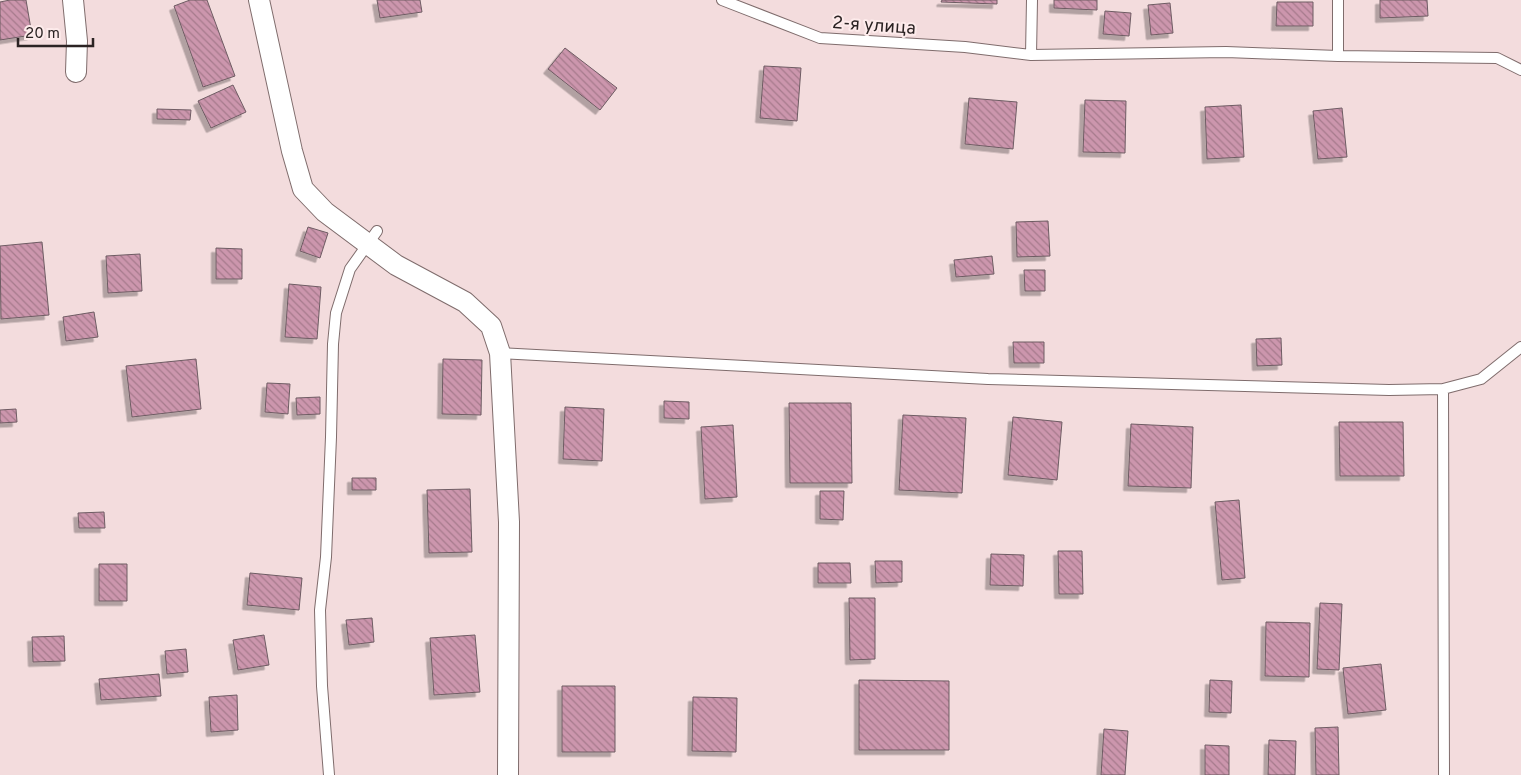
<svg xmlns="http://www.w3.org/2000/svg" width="1521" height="775" font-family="Overpass,sans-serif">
<defs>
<pattern id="building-back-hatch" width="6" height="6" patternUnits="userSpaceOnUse" patternTransform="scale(1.25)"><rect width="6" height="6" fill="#cc96ad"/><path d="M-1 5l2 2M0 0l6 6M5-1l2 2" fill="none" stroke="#a67a8c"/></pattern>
<filter id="shadow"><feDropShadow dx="-4.5" dy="4.5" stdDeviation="0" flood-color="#0004"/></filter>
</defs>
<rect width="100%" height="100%" fill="#f3dcdd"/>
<path fill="url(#building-back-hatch)" stroke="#6e5c63" filter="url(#shadow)" d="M10,0H26L32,35L0,40V2Z
M190,0H207L235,76L203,87L174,6Z
M377,0H420L422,12L380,18Z
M942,0H997V4L941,2Z
M1054,0H1097V10L1054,8Z
M1380,0H1427L1428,16L1380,18Z
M1277,2H1313V26H1276Z
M1170,3L1173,33L1151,35L1148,5Z
M1105,11L1131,13L1129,36L1103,34Z
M565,48L617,88L600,110L548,69Z
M764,66L801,68L797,121L760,118Z
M233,85L246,112L211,128L198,101Z
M969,98L1017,102L1013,149L965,144Z
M1085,100L1126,101L1125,153L1083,152Z
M1241,105L1244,157L1207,159L1205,107Z
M1342,108L1347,157L1318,159L1313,111Z
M157,109L191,110L190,120L157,119Z
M1048,221L1050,256L1017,257L1016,222Z
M308,227L328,233L320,258L300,251Z
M42,242L49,315L1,319L0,246Z
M216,248L242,249V279H216Z
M140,254L142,291L108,293L106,256Z
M992,256L994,274L956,277L954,260Z
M1024,270H1045V291H1025Z
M289,284L321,287L317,339L285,337Z
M94,312L98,337L66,341L63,317Z
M1281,338L1282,365L1257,366L1256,339Z
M1013,342H1044V363H1014Z
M196,359L201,409L132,417L126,366Z
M443,359L482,360L481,415L442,414Z
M267,383L290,384L288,414L265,412Z
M320,397V414L297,415L296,398Z
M664,401L689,402V419L664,418Z
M789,403H851L852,483H790Z
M565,407L604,409L602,461L563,459Z
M16,409L17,422L0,423V410Z
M903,415L966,418L962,493L899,490Z
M1013,417L1062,422L1057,480L1008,475Z
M1339,422H1403L1404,476H1340Z
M1131,424L1193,427L1191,488L1128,486Z
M733,425L737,497L705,499L701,427Z
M352,478H376V490H352Z
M470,489L472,552L429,553L427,490Z
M820,491H844L843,520L820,519Z
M1239,500L1245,578L1222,580L1215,502Z
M104,512L105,528H79L78,513Z
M1058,551H1082L1083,594H1059Z
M991,554L1024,555L1023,586L990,585Z
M875,561H902V582L876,583Z
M818,563H850L851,583H818Z
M99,564H127V601H99Z
M250,573L302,578L299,610L247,605Z
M849,598H875V659L850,660Z
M1320,603L1342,604L1339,670L1317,669Z
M372,618L374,642L349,645L346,620Z
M1266,622L1310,623L1309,677L1265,676Z
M264,635L269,665L238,670L233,640Z
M475,635L480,692L434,695L430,638Z
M64,636L65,661L33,662L32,637Z
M186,649L188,672L167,674L165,651Z
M1381,664L1386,710L1348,714L1343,668Z
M159,674L161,696L101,700L99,679Z
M859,680L949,681V750H859Z
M1210,680L1232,681L1231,713L1209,712Z
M562,686H615V752H562Z
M237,695L238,730L211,732L209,697Z
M693,697L737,698L736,752L692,751Z
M1338,727L1339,775H1316L1315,728Z
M1104,729L1128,731L1125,775H1101Z
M1269,740L1296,741L1295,775H1268Z
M1205,745L1229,746V775H1205Z"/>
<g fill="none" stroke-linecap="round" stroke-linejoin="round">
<defs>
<path id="service" d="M722,0L820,38L965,47L1031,55
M1032,0L1031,55L1226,52L1338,56L1497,58L1521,70
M1338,0V56
M500,353L988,379L1389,390L1443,389L1481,379L1521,347
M1443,389L1444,775
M329,775L322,686L320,610L326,557L331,437L333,344L336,313L350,269L377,231"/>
<path id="minor" d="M73,0L77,41L76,72
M259,0L292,151L303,189L325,212L396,265L465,302L491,326L500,353L509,522L508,775"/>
</defs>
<use href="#service" stroke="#7f6c6c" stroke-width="12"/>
<use href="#minor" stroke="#7f6c6c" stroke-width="22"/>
<use href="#service" stroke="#fff" stroke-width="10"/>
<use href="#minor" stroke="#fff" stroke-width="20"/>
</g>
<g text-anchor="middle" stroke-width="4" stroke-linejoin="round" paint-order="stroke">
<g font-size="18" fill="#2b2323" stroke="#fdebeb">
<text transform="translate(874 25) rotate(4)" y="6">2-я улица</text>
</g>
</g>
<path d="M18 38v8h75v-8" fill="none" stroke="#2b2323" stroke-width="2.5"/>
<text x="25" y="38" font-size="15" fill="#2b2323" stroke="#fdebeb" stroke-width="4" paint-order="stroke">20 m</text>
</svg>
